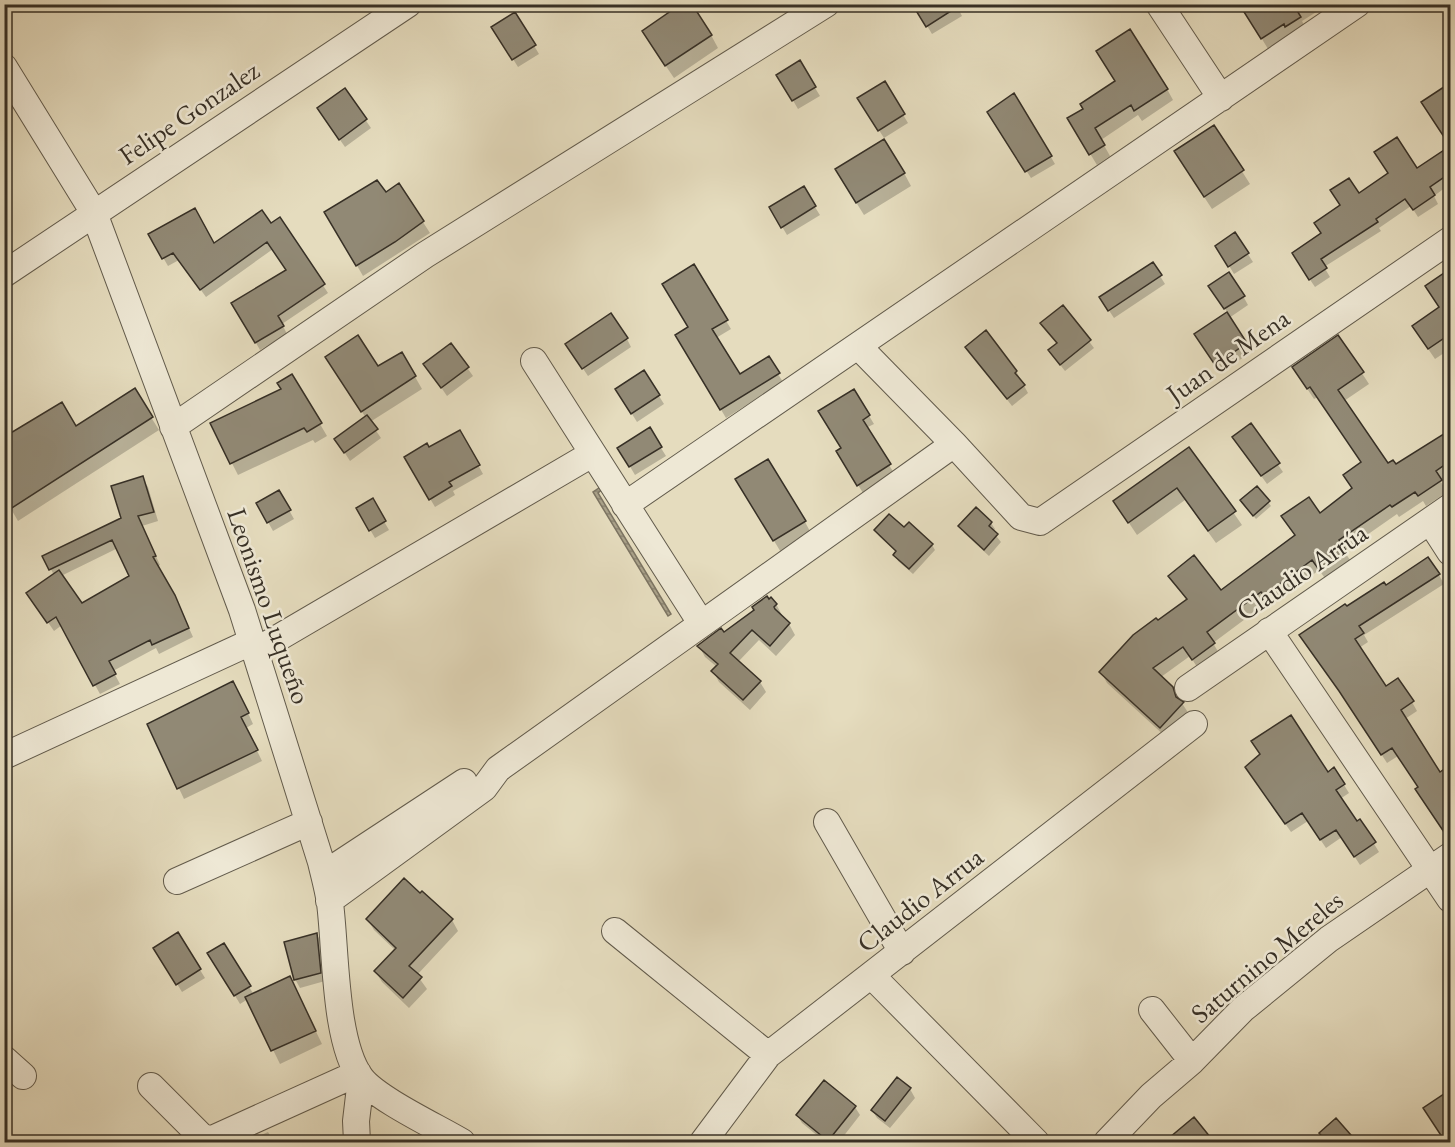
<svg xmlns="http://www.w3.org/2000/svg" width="1455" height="1147" font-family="'EB Garamond',serif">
<defs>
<pattern id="water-rules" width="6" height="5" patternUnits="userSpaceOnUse" patternTransform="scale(1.5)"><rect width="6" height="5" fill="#aaa28a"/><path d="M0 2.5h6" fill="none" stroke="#8b8471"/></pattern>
</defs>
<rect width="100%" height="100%" fill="#e5dcbe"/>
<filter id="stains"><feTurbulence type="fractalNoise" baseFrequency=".00333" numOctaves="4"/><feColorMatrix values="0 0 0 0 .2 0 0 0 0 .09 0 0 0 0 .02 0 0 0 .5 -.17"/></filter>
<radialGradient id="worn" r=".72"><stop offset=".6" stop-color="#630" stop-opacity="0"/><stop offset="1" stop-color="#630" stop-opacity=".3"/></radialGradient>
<path fill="url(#water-rules)" stroke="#7c7462" stroke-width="1.5" d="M602,486L604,488L598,493L671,614L668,616L593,492Z"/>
<path fill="#0003" fill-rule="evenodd" d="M914,4H956L962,16L932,34Z
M1241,4H1329L1302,21L1306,29L1268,49Z
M515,14L539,54L518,67L493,27Z
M711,35L718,48L674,78L651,44Z
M799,62L820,96L798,109L778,75Z
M884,83L908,123L884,138L859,99Z
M1447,87L1450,93V145L1428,110Z
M1167,89L1173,100L1142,121L1138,115L1101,140L1110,156L1097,165L1069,119Z
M345,90L371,128L345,147L324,117Z
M1014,95L1055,164L1031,178L989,112Z
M1214,127L1250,184L1212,209L1183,165Z
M1450,148V184L1434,196L1438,204L1418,217L1411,206L1379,228L1381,231L1324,267L1330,277L1315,287L1298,262L1358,195L1417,170Z
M904,173L911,186L864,215L844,183Z
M399,185L430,233L363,276L326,212L385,194Z
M803,188L820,215L787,235L771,208Z
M279,219L328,293L282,324L287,334L260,350L233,303L288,271L273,249L206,297L179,260L168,266L150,235L214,245L270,225Z
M1235,234L1253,262L1234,274L1222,254Z
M693,266L731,329L716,338L739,376L768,358L783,382L726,418L677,336L690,327Z
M1450,271V349L1435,359L1420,337L1441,308L1427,287Z
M1160,276L1165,284L1114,318L1106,306Z
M1215,295L1243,296L1248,305L1229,318L1251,352L1221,373L1201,343L1228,313Z
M1063,307L1094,348L1065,371L1054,357L1058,344L1046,330Z
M1338,337L1369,384L1344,401L1387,465L1396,467L1450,435V475L1441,482L1447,492L1426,506L1423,501L1399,517L1397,514L1344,551L1352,563L1327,581L1319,570L1271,606L1268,602L1213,643L1220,655L1199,670L1190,656L1161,677L1172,688L1189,714L1167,738L1107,683L1101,672L1158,623L1187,601L1170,576L1221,592L1296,536L1289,528L1320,516L1354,489L1363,463L1318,397L1314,399L1300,378Z
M627,339L631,347L588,376L572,352Z
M451,345L473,376L447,396L425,364Z
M967,347L1016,371L1028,393L1012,406Z
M402,354L422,389L370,422L381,438L350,461L341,447L366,418L334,369L377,368Z
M644,372L664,404L637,422L617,390Z
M292,376L327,436L315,443L313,440L238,475L212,424L283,390Z
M4,389L9,399L4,401Z
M134,390L159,430L18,521L4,497L76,428Z
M854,391L874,424L866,428L894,473L863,493L838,452L842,449Z
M1251,425L1283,472L1267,484L1239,445Z
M649,429L666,456L635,475L619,448Z
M460,432L483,474L453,491L455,495L435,507L406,458L428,449Z
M1189,449L1242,525L1216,543L1185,500L1137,535L1115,502Z
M142,478L148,487L158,521L142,526L160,565L157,567L179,606L193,637L159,654L156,648L113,671L120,684L100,694L62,625L54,631L34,602L54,575L44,556L122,518ZM118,548L131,577L82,605L61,576Z
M1257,488L1271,506L1256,519L1244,504Z
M279,492L294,519L273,531L258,504Z
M745,493L805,522L812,535L782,554Z
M372,501L389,530L375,538L358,509Z
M991,523L995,529L993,532L1001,542L989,556L964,533L960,526Z
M904,529L932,545L935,550L913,574L898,561L895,555L897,553L879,536L876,530Z
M1439,575L1444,584L1364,635L1368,642L1359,648L1386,688L1412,702L1417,711L1405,719L1440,774L1447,769L1450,773V842L1422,798L1419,788L1398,756L1387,763L1346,700V608L1385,587Z
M776,604L782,615L781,617L789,624L795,635L776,656L759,640L738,662L760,682L766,692L750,710L719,682L713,671L717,667L705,657L699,646Z
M239,693L253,724L246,728L262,761L184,799L149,725Z
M1334,769L1349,793L1340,799L1356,823L1360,821L1379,852L1360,865L1342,837L1326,848L1308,821L1291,832L1252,776L1328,774Z
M368,920H452L458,931L417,975L427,989L409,1008L382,982L375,971L395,950L374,930Z
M178,934L205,978L182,992L155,948Z
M317,935L322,943L325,981L300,988L295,979Z
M224,945L254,995L290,978L322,1044L280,1064L248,999L240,1004L210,954Z
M1450,1027V1045L1443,1032Z
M910,1089L915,1098L890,1128L877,1118L872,1110Z
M1450,1092V1142H1447L1425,1108Z
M855,1107L860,1115L839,1142H814L819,1137L802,1123L797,1115Z
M268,1132L274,1142H246Z
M168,1138L171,1142H159Z"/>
<path fill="#918975" stroke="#373026" stroke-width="1.5" d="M681,4H692L712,35L665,66L642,31Z
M912,4H962L926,27Z
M1239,4H1293L1301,17L1285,27L1284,24L1261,39Z
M515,12L536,45L512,60L491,27Z
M1130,29L1168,89L1134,111L1131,105L1095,128L1105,145L1089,155L1067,118L1083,109L1080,104L1115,81L1096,51Z
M800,60L816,87L792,101L776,75Z
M885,81L905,114L878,131L857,98Z
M1450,83V173L1430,187L1435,195L1413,210L1405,199L1376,219L1378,222L1321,259L1327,268L1309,280L1292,253L1321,233L1314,223L1340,205L1330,190L1349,178L1359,193L1388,173L1374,152L1397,137L1417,168L1450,146L1421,102Z
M345,88L367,119L339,140L317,108Z
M1014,93L1052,156L1025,172L987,112Z
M1214,125L1244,170L1204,197L1174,151Z
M884,139L905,173L856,203L835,169Z
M377,180L386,192L399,183L424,221L395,242L356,266L324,212Z
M804,186L816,206L781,228L769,207Z
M195,208L214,243L262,210L271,223L280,217L325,284L278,316L284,326L255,343L231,303L286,270L267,242L200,290L173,253L162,259L148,234Z
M1235,232L1249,253L1228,267L1215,246Z
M1153,262L1162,275L1108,311L1099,297Z
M694,264L728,320L712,329L740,374L769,356L780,373L720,410L675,335L688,327L662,284Z
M1450,269V334L1428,349L1412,326L1439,307L1425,286Z
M1229,272L1245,296L1224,309L1208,286Z
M1063,305L1091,340L1060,365L1048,350L1057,343L1040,323Z
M1227,312L1247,343L1215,365L1194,334Z
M611,313L628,338L582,369L565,344Z
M986,330L1017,371L1015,373L1025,385L1007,399L965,347Z
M358,335L378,366L402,352L416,376L361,412L325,357Z
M1338,335L1364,372L1338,390L1388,463L1393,460L1396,464L1450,430V461L1436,471L1442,480L1418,496L1415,492L1392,507L1390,505L1339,540L1347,552L1320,571L1312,560L1264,596L1261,592L1207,632L1215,643L1192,660L1183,647L1153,668L1173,687L1176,697L1184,702L1160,728L1099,672L1133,635L1156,618L1158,620L1187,599L1168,576L1194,555L1221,590L1295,535L1281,516L1309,497L1320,513L1352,488L1343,475L1361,462L1310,387L1307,389L1292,367Z
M451,343L469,367L441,388L423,364Z
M644,370L660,395L631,414L615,389Z
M292,374L322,423L307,432L304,428L230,464L210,423L281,389L277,383Z
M135,388L153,417L4,513V437L62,402L76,426Z
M854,389L870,415L863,420L891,464L857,486L836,451L841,448L818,411Z
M367,415L378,429L344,453L334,439Z
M1251,423L1280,463L1261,476L1232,437Z
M650,427L662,447L629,467L617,448Z
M460,430L480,465L449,482L452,486L429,500L404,457L427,443L429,447Z
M1189,447L1236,511L1208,531L1177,488L1128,523L1113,501Z
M768,459L806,521L773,541L735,479Z
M143,476L154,512L138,516L156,556L153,557L175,595L189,628L152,645L150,640L109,661L116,674L93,686L56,617L47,623L26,593L59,570L82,603L129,576L112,540L49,570L42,556L121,518L111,486Z
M1257,486L1270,501L1253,516L1240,500Z
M279,490L291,510L267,523L256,503Z
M373,498L386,521L369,531L356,508Z
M976,507L992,522L989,526L998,534L984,550L958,526Z
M889,514L904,527L909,522L933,544L909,569L893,555L896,551L874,530Z
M1428,557L1440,574L1359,626L1364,633L1355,639L1386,686L1398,678L1414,701L1401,710L1440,772L1450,765V841L1415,789L1418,787L1392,748L1381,755L1339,691L1299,635L1345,604L1347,606L1384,582L1386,585Z
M767,596L769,599L771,597L777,604L774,607L775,609L790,623L770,646L752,630L730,653L761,681L743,700L711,671L718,664L697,646L721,628L724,632L754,610L752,607Z
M233,681L249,713L241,717L258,750L177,789L147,724Z
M1291,715L1328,772L1334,767L1345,784L1336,790L1357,821L1360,819L1376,842L1354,857L1336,830L1320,840L1302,813L1285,824L1245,767L1260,754L1251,741Z
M404,878L420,893L422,891L453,919L409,966L422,977L403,998L374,971L396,948L366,919Z
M178,932L201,969L176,985L153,948Z
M317,933L321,973L294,980L284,942Z
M224,943L251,986L234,996L207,953Z
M290,976L316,1031L271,1051L245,997Z
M897,1077L911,1088L885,1121L871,1110Z
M824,1080L856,1106L828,1141L796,1115Z
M1450,1090V1143H1446L1423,1108Z
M1194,1117L1215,1143H1163Z
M1336,1118L1358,1143H1328L1319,1133Z"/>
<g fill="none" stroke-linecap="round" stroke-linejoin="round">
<defs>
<path id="minor" d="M1159,4L1221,98
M4,67L94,213L242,610L321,862C324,875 328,889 330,903C336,949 334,1042 361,1078C377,1099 437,1127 462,1142
M4,274L408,4
M858,346L954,444L1021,517L1040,522L1450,240
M534,361L701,623
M173,427L425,255L826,4
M625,505L1357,4
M1430,521L1450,552
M1269,631L1450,899
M254,652L592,454
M1188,688L1450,507
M4,756L251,642
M827,822L902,952
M324,874L464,782
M177,881L309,822
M329,901L484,788L498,769L954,444
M615,931L768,1055
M872,976L1036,1142
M1152,1010L1192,1061
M4,1059L23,1076
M151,1086L201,1136L210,1140L358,1073
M357,1142L356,1121L361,1079
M703,1142L768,1055L1194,724
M1107,1142L1151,1096L1192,1061L1243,1009L1329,939L1450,856"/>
</defs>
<use href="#minor" stroke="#625b4c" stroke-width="28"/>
<use href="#minor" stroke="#eee8d5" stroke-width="26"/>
</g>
<g text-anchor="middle" stroke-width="5" stroke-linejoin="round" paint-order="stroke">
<g font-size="27" fill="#373026" stroke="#eee8d5">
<text transform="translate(189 113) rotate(-34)" y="9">Felipe Gonzalez</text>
<text transform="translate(1228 356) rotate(-35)" y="9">Juan de Mena</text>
<text transform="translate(1302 572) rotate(-34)" y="9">Claudio Arrúa</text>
<text transform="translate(269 606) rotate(71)" y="9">Leonismo Luqueño</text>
<text transform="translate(920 900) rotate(-38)" y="9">Claudio Arrua</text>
<text transform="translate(1267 957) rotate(-40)" y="9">Saturnino Mereles</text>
</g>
</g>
<rect width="1455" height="1147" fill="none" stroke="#e5dcbe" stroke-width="24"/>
<rect x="6" y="6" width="1443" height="1135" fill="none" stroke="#373026" stroke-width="3"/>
<rect x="12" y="12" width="1431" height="1123" fill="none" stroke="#373026" stroke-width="1.5"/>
<rect width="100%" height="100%" filter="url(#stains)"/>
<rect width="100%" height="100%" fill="url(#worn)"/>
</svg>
